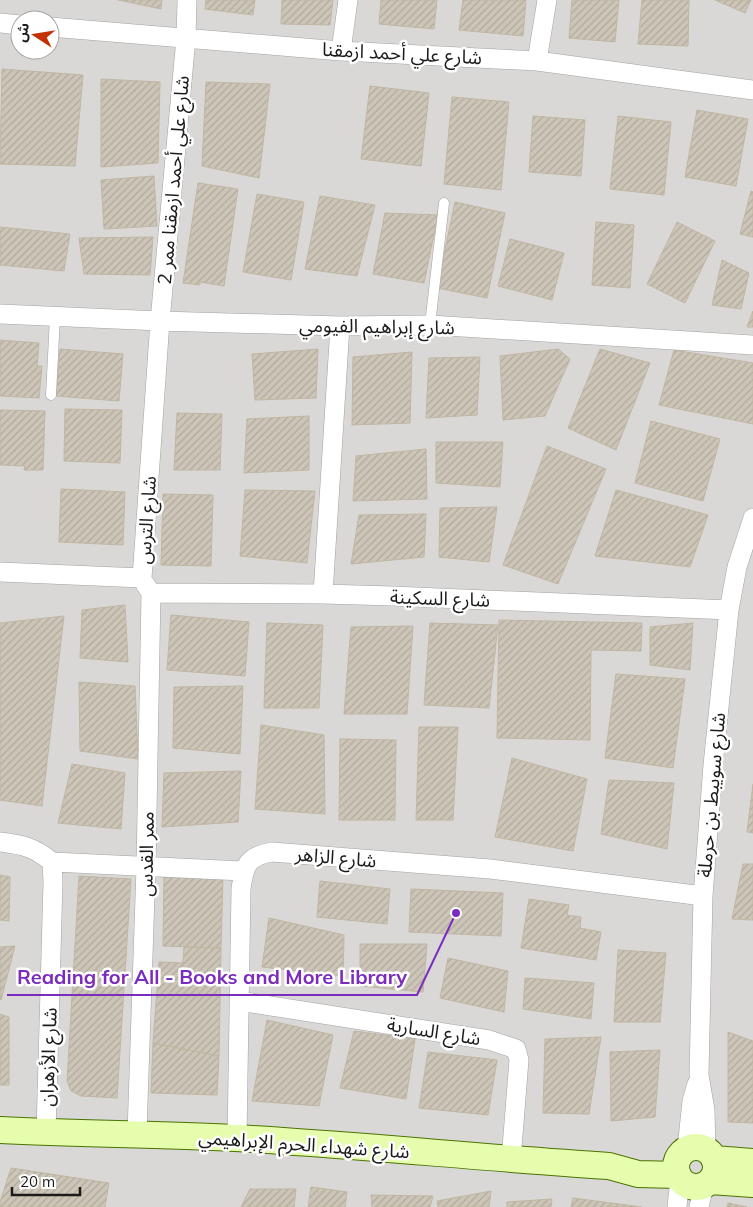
<svg xmlns="http://www.w3.org/2000/svg" width="753" height="1207" font-family="Mulish,'Noto Sans Arabic',sans-serif">
<defs>
<pattern id="building-hatch" width="6" height="6" patternUnits="userSpaceOnUse" patternTransform="scale(1.25)"><rect width="6" height="6" fill="#cdc6b8"/><path d="M-1 1l2-2M0 6l6-6M5 7l2-2" fill="none" stroke="#afaa9e"/></pattern>
</defs>
<rect width="100%" height="100%" fill="#edecdf"/>
<path fill="#d9d8d7" fill-rule="evenodd" d="M0,0H753V1207H0ZM20,20H50V50H20Z"/>
<path fill="url(#building-hatch)" stroke="#c0b6a1" d="M118,0H162L161,9Z
M206,0H255L253,15L205,9Z
M282,0H333L330,25L281,24Z
M381,0H437L434,29L379,24Z
M463,0H526L523,36L459,30Z
M572,0H619L615,42L569,38Z
M642,0H689L688,46L638,44Z
M715,0H751L745,13Z
M2,69L83,75L75,166L0,164Z
M101,79L160,82L158,163L101,167Z
M206,82L270,84L259,178L202,166Z
M370,86L429,93L421,166L361,159Z
M452,97L509,102L501,190L444,184Z
M697,110L748,119L736,186L685,177Z
M533,116L585,120L581,176L529,172Z
M618,116L671,122L664,195L610,189Z
M154,176L157,226L104,229L101,180Z
M198,183L238,189L224,286L200,282V285L183,283Z
M751,191L753,192V237L740,234Z
M257,194L304,202L291,280L243,272Z
M320,196L375,205L357,276L305,269Z
M455,202L505,213L487,298L437,288Z
M385,213L438,215L424,283L373,274Z
M596,222L634,225L630,288L592,285Z
M677,222L715,241L685,303L647,284Z
M0,227L70,234L64,271L0,265Z
M153,237L150,275L84,274L79,238Z
M510,239L564,253L552,300L498,286Z
M722,260L749,273L741,309L712,305Z
M753,311V327H747Z
M0,340L39,343L37,366H42L39,398L0,396Z
M60,349L123,354L119,401L56,396Z
M318,349L316,398L255,400L252,354Z
M558,349L570,359L545,416L503,420L500,356Z
M600,349L650,363L616,450L568,428Z
M674,350L753,363V424L659,405Z
M412,352L410,423L352,425L353,357Z
M480,357L477,415L426,418L429,358Z
M65,409L122,410L120,463L64,461Z
M0,410L45,411L43,470H24L25,466L0,465Z
M177,413L222,414L220,470H174Z
M309,416V470L244,473L247,419Z
M651,421L720,439L703,501L635,483Z
M436,442H503L500,487L436,483Z
M547,446L606,469L558,584L503,565Z
M426,449L427,499L353,501L356,456Z
M61,489L125,492L123,545L59,542Z
M245,490L315,491L307,563L240,556Z
M616,490L708,515L690,567L595,556Z
M163,494L213,495L211,566L161,565Z
M497,507L489,562L439,557L440,508Z
M426,514L424,557L351,564L359,515Z
M125,605L128,662L80,658L82,610Z
M171,615L249,622L245,676L167,670Z
M64,616L42,806L0,800V623Z
M499,620L642,623L641,651L591,650L590,740L497,738Z
M267,623L323,625L319,708H264Z
M430,623L498,625L489,708L424,705Z
M693,623L690,670L650,665V627Z
M413,626L407,714H344L351,627Z
M616,674L685,679L673,768L605,758Z
M79,682L135,686L138,759L80,751Z
M243,686L240,754L173,748L174,687Z
M261,725L324,735L325,814L255,809Z
M419,727H458L453,820H416Z
M340,739L396,740L395,820H339Z
M512,758L587,779L573,851L495,837Z
M72,764L125,773L121,829L58,823Z
M241,771L238,822L162,827L164,773Z
M609,780L674,783L667,849L601,834Z
M753,784V833L747,832Z
M743,864H753V920L732,919Z
M164,874L223,876L221,948L163,946Z
M0,875L10,877L9,921L0,920Z
M79,876L131,879L117,1098L81,1096L71,1091L67,1081Z
M320,881L390,889L387,924L317,917Z
M411,889L503,893L501,936L409,932Z
M529,899L569,905L567,915L581,917L580,928L601,932L596,960L521,948Z
M269,918L344,935L343,976L262,967Z
M360,944H427L423,992L360,986Z
M15,946L1,1000L0,999V947Z
M184,947L221,948L219,1056L153,1043L159,962L183,963Z
M618,950L666,953L660,1022H614Z
M448,958L508,971L504,1012L440,998Z
M525,978L594,983L591,1019L523,1009Z
M0,1014L9,1017V1085H0Z
M267,1020L333,1035L319,1106L252,1101Z
M354,1031L415,1039L406,1099L340,1088Z
M728,1032L753,1041V1123L728,1122Z
M601,1037L589,1114L543,1113L545,1039Z
M153,1043L219,1056L217,1095L151,1093Z
M660,1050L655,1117L611,1121L610,1052Z
M428,1052L497,1060L488,1115L419,1108Z
M11,1168L109,1183L105,1207H0V1202Z
M311,1187L347,1192L345,1207H308Z
M250,1189H296L294,1207H241Z
M491,1191L489,1207H438L437,1201Z
M371,1195L433,1196L430,1207H372Z
M573,1198L642,1207H571Z
M552,1199L551,1207H507V1202Z
M728,1203L747,1207H727Z"/>
<g fill="none" stroke-linecap="round" stroke-linejoin="round">
<defs>
<path id="lane" d="M430,325L444,203
M51,395L55,317"/>
<path id="street" d="M0,23L20,25
M50,27L341,51L537,61L753,90
M341,51L348,0
M537,61L547,0
M0,314L160,321L340,326L430,325L753,345
M0,572L142,578
M142,578L160,321L186,38L187,0
M151,593L323,594L392,596L729,610
M323,594L340,326
M0,842C23,845 34,847 52,862L243,871
M239,1001L489,1040L516,1049L519,1060L511,1160
M46,1132L53,882L52,862
M137,1133L146,867L151,593L145,584
M237,1138L241,889C244,866 247,856 272,852L490,869L703,896
M687,1149L692,1101L697,1084
M706,1151L705,1110L699,1075L703,896L713,765L729,610L737,567L753,518
M677,1207L680,1179
M699,1207L704,1185"/>
<path id="secondary" d="M0,1130C78,1134 156,1134 235,1138C359,1145 484,1158 609,1166L638,1174L678,1175
M676 1167a20 20 0 1 1 40 0a20 20 0 1 1-40 0Z
M714,1159L753,1162
M710,1181L753,1184"/>
</defs>
<use href="#lane" stroke="#a2a2a2" stroke-width="11"/>
<use href="#street" stroke="#a2a2a2" stroke-width="20"/>
<use href="#secondary" stroke="#4a7300" stroke-width="28"/>
<use href="#lane" stroke="#fff" stroke-width="10"/>
<use href="#street" stroke="#fff" stroke-width="19"/>
<use href="#secondary" stroke="#e5fdad" stroke-width="26"/>
</g>
<g text-anchor="middle" stroke-width="5" stroke-linejoin="round" paint-order="stroke">
<g font-size="19" fill="#1b1b1b" stroke="#fff">
<text transform="translate(402 53) rotate(3)" y="7">شارع علي أحمد ازمقنا</text>
<text transform="translate(173 180) rotate(-85)" y="7">شارع علي أحمد ازمقنا ممر 2</text>
<text transform="translate(377 326) rotate(1)" y="7">شارع إبراهيم الفيومي</text>
<text transform="translate(146 520) rotate(-86)" y="7">شارع الترس</text>
<text transform="translate(440 598) rotate(2)" y="7">شارع السكينة</text>
<text transform="translate(711 795) rotate(-85)" y="7">شارع سويبط بن حرملة</text>
<text transform="translate(146 854) rotate(-89)" y="7">ممر القدس</text>
<text transform="translate(336 857) rotate(5)" y="7">شارع الزاهر</text>
<text transform="translate(434 1031) rotate(9)" y="7">شارع السارية</text>
<text transform="translate(48 1057) rotate(-88)" y="7">شارع الأزهران</text>
<text transform="translate(304 1144) rotate(4)" y="7">شارع شهداء الحرم الإبراهيمي</text>
</g>
</g>
<path fill="none" stroke="#7b2cbf" stroke-width="2" d="M456 913L417 995H7"/>
<circle fill="#7b2cbf" stroke="#fff" stroke-width="2" cx="456" cy="913" r="5"/>
<g font-size="20" text-anchor="middle" font-weight="bold" fill="#7b2cbf" stroke="#fff" stroke-width="5" stroke-linejoin="round" paint-order="stroke">
<text x="212" y="984">Reading for All - Books and More Library</text>
</g>
<g transform="translate(35 35) rotate(282)"><circle r="24" fill="#ffffff" stroke="#a4a4a4"/>
<path d="M0-4L9 19L0 12L-9 19Z" fill="#c53000"/>
<text y="-8" font-size="14" font-weight="bold" text-anchor="middle" fill="#1b1b1b">ش</text>
</g>
<path d="M12 1187v8h68v-8" fill="none" stroke="#1b1b1b" stroke-width="2.5"/>
<text x="20" y="1187" font-size="15" fill="#1b1b1b" stroke="#ffffff" stroke-width="4" paint-order="stroke">20 m</text>
</svg>
